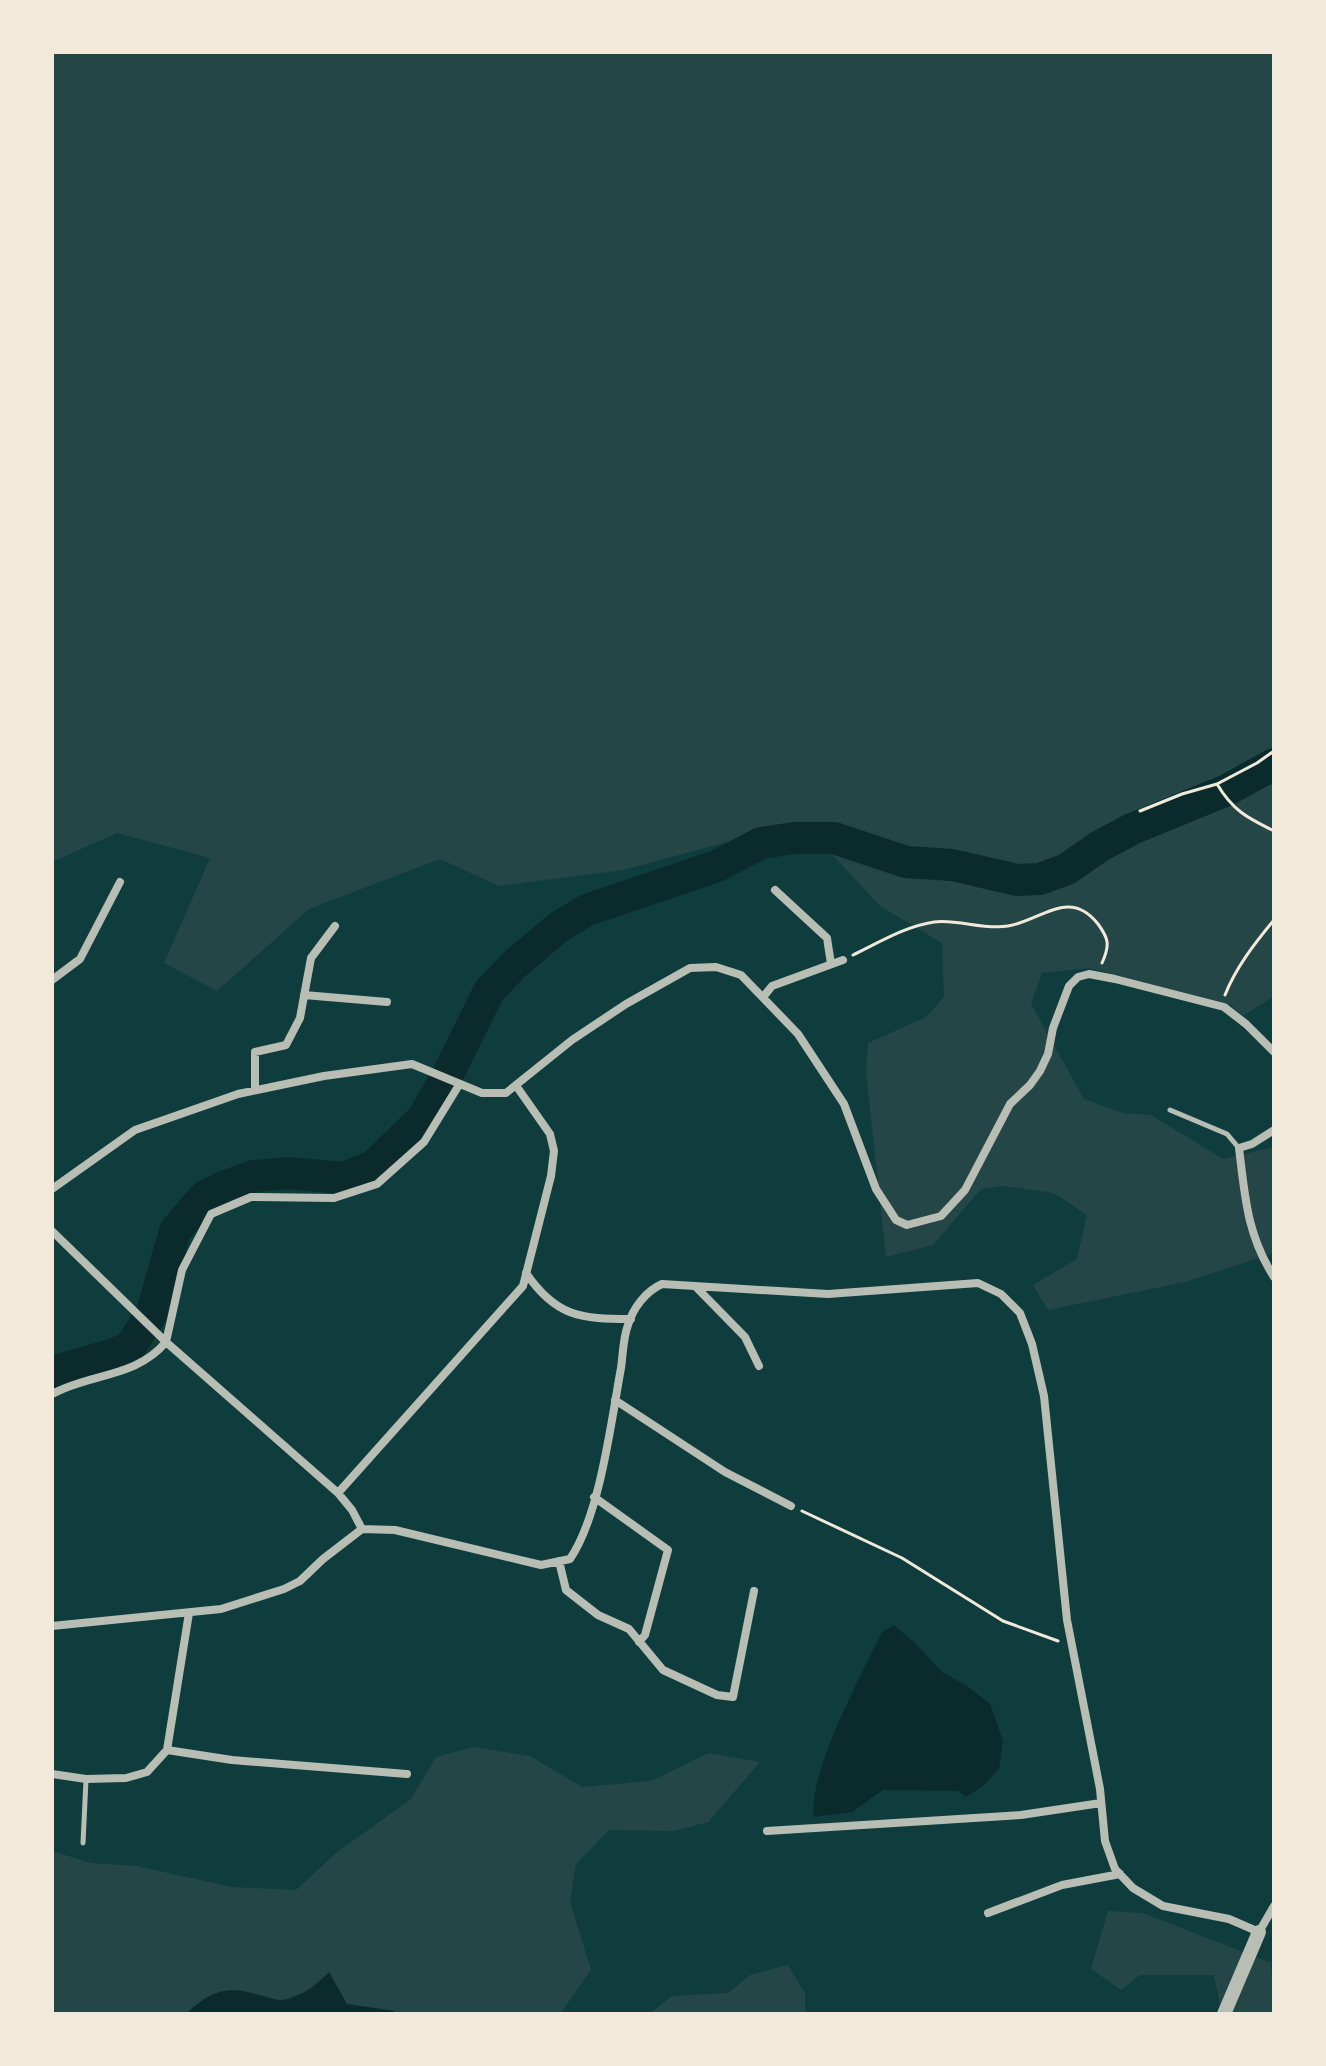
<svg xmlns="http://www.w3.org/2000/svg" width="1326" height="2066" font-family="'Playfair Display',serif">
<rect width="100%" height="100%" fill="#0f3d3e"/>
<path fill="#244646" d="M52,52H1274V996L1243,1016L1231,1005L1089,968L1042,973L1031,1004L1084,1099L1123,1113L1151,1115L1223,1159L1274,1147V1253L1185,1282L1048,1310L1033,1285L1077,1259L1087,1215L1054,1193L1003,1186L981,1189L933,1245L886,1257L866,1072L868,1043L926,1017L944,997L942,943L880,906L802,822L623,870L499,886L440,859L309,909L217,991L164,963L210,858L117,833L52,862Z
M473,1747L530,1756L582,1787L651,1781L709,1753L760,1762L708,1822L674,1831L609,1830L576,1864L570,1902L591,1970L560,2014H395L394,2011L347,2004L314,1988L282,2001L241,1990L198,2003L186,2014H52V1851L91,1863L136,1866L232,1887L296,1890L336,1853L411,1799L436,1757Z
M1108,1911L1143,1913L1271,1963L1274,2014H1222L1214,1975H1140L1121,1990L1091,1969Z
M788,1965L805,1993V2014H649L672,1996L728,1993L750,1975Z"/>
<path fill="#0a2a2b" d="M894,1625L916,1644L942,1672L967,1686L990,1704L1003,1741L999,1769L983,1786L966,1797L958,1791L883,1790L852,1812L814,1817C807,1774 862,1674 882,1632Z
M329,1972L347,2004L394,2011L395,2014H186C210,1992 223,1985 255,1994C263,1996 273,2000 280,2000C299,2000 317,1984 329,1972Z"/>
<g fill="none" stroke-linecap="round" stroke-linejoin="round">
<path stroke="#0a2a2b" stroke-width="32" d="M52,1372L112,1355L130,1347L152,1313L175,1231L204,1197L223,1187L254,1176L288,1173L343,1178L374,1166L423,1118L449,1072L489,991L516,963L560,926L587,910L717,866L761,843L794,838H834L906,862L952,865L1017,880L1040,879L1067,869L1100,846L1132,829L1227,790L1274,764"/>
<path stroke="#f1e9da" stroke-width="3" d="M1217,784C1233,811 1248,818 1274,831
M1140,811L1182,794L1217,784L1257,763L1274,751
M853,955C878,943 906,926 934,922C958,919 983,930 1008,926C1041,921 1069,887 1098,924C1109,939 1110,945 1102,963
M1225,995C1236,967 1255,943 1274,920
M802,1511L902,1558L1003,1621L1058,1641"/>
<path stroke="#b8beb3" stroke-width="5" d="M1170,1110L1227,1134L1238,1147
M83,1843L86,1780"/>
<path stroke="#b8beb3" stroke-width="8" d="M775,890L827,938L831,964
M52,980L80,959L120,882
M304,995L387,1002
M764,996L772,986L843,960
M255,1090V1052L286,1045L300,1018L311,958L335,926
M1274,1130L1252,1144L1239,1148C1245,1197 1247,1235 1274,1277
M52,1189L135,1130L238,1094L324,1076L412,1064L482,1093H506L572,1040L626,1004L690,968L716,967L741,975L798,1034L844,1104L876,1189L896,1220L907,1225L941,1216L965,1190L1010,1104L1030,1085L1040,1071L1048,1054L1053,1028L1069,986L1078,977L1089,974L1115,979L1224,1007L1246,1024L1274,1052
M52,1231L166,1342L338,1493L352,1510L362,1529
M526,1273C556,1317 581,1319 631,1319
M696,1287L745,1337L759,1366
M52,1394C90,1373 136,1378 166,1342L182,1270L211,1214L251,1197L334,1198L377,1184L424,1142L459,1085
M615,1400L725,1472L791,1506
M338,1493L523,1286L551,1176L554,1151L550,1134L517,1087
M594,1497L668,1550L645,1635L639,1642
M559,1561L566,1590L598,1615L629,1629L663,1670L717,1695L733,1697L754,1591
M52,1626L221,1609L284,1589L300,1581L323,1559L362,1529L395,1530L541,1565L570,1559C600,1515 611,1422 621,1368C623,1354 623,1338 628,1325C633,1308 646,1291 662,1284L828,1294L978,1283L1001,1294L1020,1313L1032,1344L1044,1396L1067,1620L1100,1789L1105,1841L1115,1869L1133,1888L1163,1906L1229,1919L1259,1932L1274,1906
M167,1750L232,1760L407,1774
M52,1774L86,1779L126,1778L147,1772L167,1750L189,1613
M767,1831L1021,1815L1101,1803
M988,1913L1062,1885L1120,1874"/>
<path stroke="#b8beb3" stroke-width="14" d="M1224,2014L1259,1932"/>
</g>
<rect width="1326" height="2066" fill="none" stroke="#f1e9da" stroke-width="108"/>
</svg>
